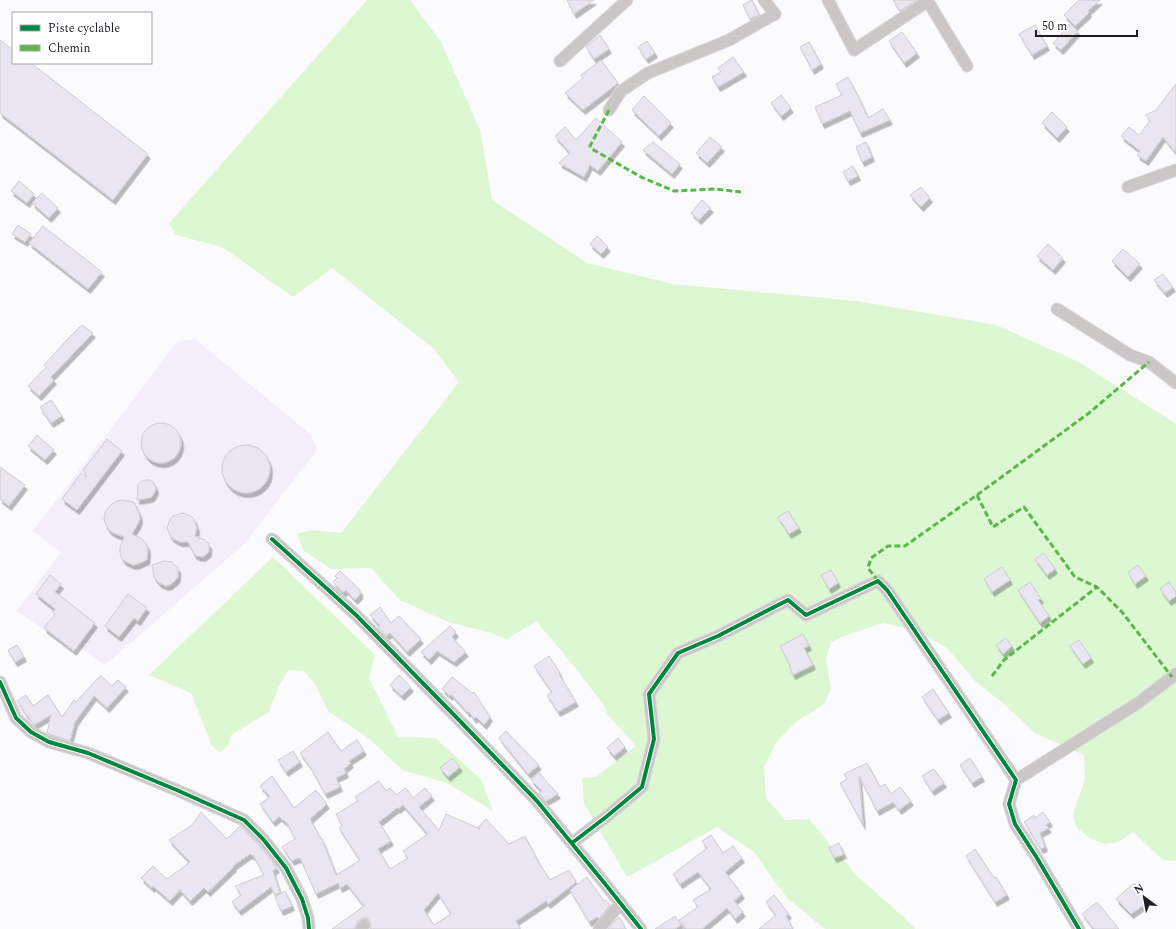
<svg xmlns="http://www.w3.org/2000/svg" width="1176" height="929" font-family="Spectral,serif">
<defs>
<filter id="shadow"><feDropShadow dx="2.5" dy="4.5" stdDeviation="0" flood-color="#0004"/></filter>
</defs>
<rect width="100%" height="100%" fill="#fbfafd"/>
<path fill="#f3eef9" d="M195,339L311,435L317,450L244,544L105,665L78,646L74,651L17,611L61,552L33,531L177,342Z"/>
<path fill="#ddf7d3" d="M367,0H410L441,42L480,130L492,200L587,263L673,284L857,301L996,325L1079,362L1176,424V861L1163,860L1133,832L1119,842L1105,844L1091,839L1076,827L1073,814L1085,779L1084,755L1035,733L1004,704L975,681L946,647L914,630L883,623L847,635L831,642L826,659L831,689L824,704L797,721L777,741L764,767L766,798L785,820L809,819L856,875L908,921L915,929H825L787,898L754,852L717,827L627,877L584,803L582,778L596,777L636,746L607,714L605,707L574,666L536,621L507,639L488,632L448,622L400,600L371,568L331,569L303,550L297,534L312,530L341,533L459,382L434,349L332,268L293,297L222,247L176,235L169,223Z
M273,557L375,655L369,678L398,737L435,738L481,779L493,811L447,783L402,770L371,740L328,711L316,686L304,671L288,670L279,686L269,712L231,735L228,746L220,752L212,746L191,693L149,675Z"/>
<path fill="#e9e5f1" stroke="#ceccd2" fill-rule="evenodd" filter="url(#shadow)" d="M567,0H594L574,14Z
M752,0L759,15L750,19L743,5Z
M893,0H917L900,11Z
M1079,0H1100L1088,11L1089,13L1075,26L1064,15Z
M1070,24L1078,31L1061,50L1053,43Z
M1035,25L1047,46L1032,55L1019,34Z
M902,32L917,53L904,63L889,41Z
M600,35L609,49L594,59L586,47Z
M0,40L13,50V63H31L148,154L113,200L0,113Z
M647,41L655,53L646,59L638,47Z
M809,42L821,64L812,70L800,47Z
M733,57L744,72L718,87L712,77L721,72L718,68Z
M601,60L618,83L583,110L565,93L583,78L581,75Z
M848,77L859,98L868,118L883,109L890,120L860,133L850,111L822,124L815,107L842,95L836,84Z
M1176,84V153L1163,137L1146,161L1137,155L1140,151L1121,136L1129,127L1139,135L1150,121L1146,115L1156,110Z
M781,95L791,108L781,116L771,103Z
M644,96L671,123L659,136L632,110Z
M1052,112L1067,127L1057,138L1042,123Z
M596,118L622,142L598,171L590,165L584,177L559,163L570,153L555,136L565,127L576,140Z
M710,137L722,147L707,163L696,153Z
M653,142L680,164L672,174L643,150Z
M866,142L872,157L862,162L856,147Z
M853,166L858,176L848,181L843,172Z
M19,181L34,194L27,203L11,191Z
M921,187L930,198L921,207L910,195Z
M42,193L58,208L49,218L32,203Z
M702,200L711,208L699,220L691,213Z
M18,225L31,234L25,242L12,234Z
M43,226L102,272L88,289L29,243Z
M597,236L608,247L601,254L590,244Z
M1048,244L1063,258L1053,270L1037,256Z
M1123,249L1140,264L1128,277L1112,261Z
M1163,274L1173,287L1165,293L1154,280Z
M82,325L93,333L51,377L54,380L39,396L28,386L46,367L44,365L64,343Z
M51,400L62,416L51,423L40,407Z
M141 443a20 20 0 1 1 40 0a20 20 0 1 1-40 0Z
M37,435L54,450L45,460L28,446Z
M107,439L122,451L77,510L62,499L81,473L86,477L87,476L83,470Z
M222 469a24 24 0 1 1 48 0a24 24 0 1 1-48 0Z
M0,467L25,485L9,506L0,499Z
M145,480H150L154,483L156,489L155,492L152,497L149,498L137,500L138,485L140,482Z
M122,500L134,502L139,513L140,519L138,524L132,534L142,539L147,545L148,550L147,560L138,564L133,565L124,561L121,557L120,552V548L124,537L113,533L109,530L106,525L104,519L105,513L108,508L112,504L117,501Z
M788,511L799,528L789,534L778,517Z
M182,513L191,516L194,519L197,528L195,536L205,540L209,544V551L208,553L203,557L197,556L194,554L188,542H180L175,540L171,537L169,533L167,528L170,519L173,516Z
M1044,553L1055,569L1047,575L1035,559Z
M164,561L172,562L178,568V577L176,580L170,585L166,586L159,583L154,577L152,565Z
M1138,565L1146,576L1135,584L1128,572Z
M1002,567L1010,580L992,592L984,579Z
M831,570L838,583L829,589L821,575Z
M340,571L360,590V595L355,600L346,590L343,593L333,582L337,578L335,576Z
M50,575L61,584L55,592L95,623L74,651L44,628L55,614L53,612L55,609L36,594Z
M1030,582L1041,599L1038,600L1049,616L1040,623L1018,590Z
M1169,582L1176,592V596L1169,601L1160,589Z
M128,594L147,608L138,621L134,618L119,637L105,626Z
M380,607L391,623L399,616L421,639L407,652L390,633L386,636L378,627L380,626L370,615Z
M450,626L456,632L452,637L466,652L454,662L437,651L429,660L421,652Z
M803,634L809,646L804,648L813,665L793,675L789,666L790,665L780,646Z
M1006,638L1012,646L1003,654L996,645Z
M1079,640L1091,658L1083,664L1070,646Z
M17,645L24,657L15,662L8,650Z
M549,656L560,673L559,674L576,702L558,712L547,695L552,692L534,666Z
M399,675L411,687L402,696L390,685Z
M101,676L112,686L118,680L126,687L107,708L94,696L75,722L70,741L52,735L47,733L51,715L34,725L28,716H27L17,701L26,695L33,706L48,695L62,717L74,700L76,702L99,677Z
M452,677L472,693L474,692L490,717L484,725L476,717L474,719L469,712L468,713L451,694L450,696L442,689Z
M933,689L949,713L938,720L922,697Z
M506,731L539,765L528,774L499,738Z
M328,732L341,751L357,740L364,751L349,761L351,763L344,769L346,773L336,778L340,787L325,794L311,768L300,753Z
M618,738L625,747L614,756L607,748Z
M293,751L300,762L286,772L278,760Z
M452,758L460,767L448,777L440,768Z
M970,758L982,777L972,783L960,765Z
M867,763L880,787L885,784L891,794L900,787L911,801L899,810L893,802L877,811L859,776L863,825L840,783L847,779L844,774Z
M934,769L944,783L932,791L922,776Z
M539,773L558,794L546,801L539,793L542,791L531,780Z
M272,776L294,808L316,790L327,804L310,819L321,839H322L336,875L360,860L339,828L342,826L336,814L358,801L355,797L379,781L386,791L390,788L396,795L406,788L413,798L425,788L432,796L419,807L439,830L446,814L480,829L478,827L486,819L509,844L525,836L539,863L550,880L569,870L576,882L548,904L546,901L516,921L520,929H370L371,925L370,922L368,919L364,918L358,921L354,929H332L364,906L347,884L340,888L338,883L316,894L300,858L298,859V858L292,861L282,847L295,839L287,823L279,817L273,822L260,804L270,797L260,786ZM403,805L428,834L403,851L408,858L390,869L378,849L391,841L379,822L397,808L398,809ZM438,893L451,914L434,925L424,910Z
M201,812L227,839L240,826L258,844L277,868L273,871L280,893L275,895L271,887L239,911L232,902L241,895L235,886L264,875L253,855L252,856L250,854L233,866L234,867L208,892L204,888L190,901L180,890L170,901L153,886L152,888L141,878L153,866L167,879L190,862L169,840L192,825Z
M1043,812L1050,822L1046,825L1049,828L1040,833L1045,847L1041,849L1024,822L1034,815L1035,818Z
M711,835L723,853L733,846L742,858L725,872L742,894L734,901L743,912L735,919L727,908L702,929H686L679,920L698,907L693,900L711,889L698,872L680,884L673,874L707,848L702,841Z
M839,843L844,854L834,858L829,848Z
M975,849L994,878L996,877L1007,895L995,902L966,856Z
M587,877L604,901L606,900L610,905L599,919L597,917L589,922L570,890Z
M1134,883L1148,902L1131,914L1116,899Z
M285,891L292,906L281,911L275,897Z
M774,895L789,914L786,916L793,929H759L776,915L766,902Z
M1097,902L1119,929H1094L1082,914Z
M675,916L681,925L675,929H655Z
M619,917L626,929H608Z"/>
<g fill="none" stroke-linecap="round" stroke-linejoin="round">
<defs>
<path id="street" d="M828,0L854,50L928,1
M927,0L967,66
M560,61L627,0
M609,110L621,91L648,73L729,40L775,14L764,0
M1128,187L1176,170
M1057,309L1130,355L1149,362L1176,383
M272,539L356,615L459,720L537,801L606,885L641,929
M0,682L16,718L31,732L49,742L88,753L179,791L244,820L263,839L286,868L302,899L308,918L309,929
M1016,780L1138,703L1176,674
M572,843L606,817L642,787L654,739L649,694L678,653L718,636L788,600L806,615L878,581L887,590L1016,780L1009,804L1015,824L1037,858L1079,929
M361,929L364,925
M599,929L621,903"/>
</defs>
<use href="#street" stroke="#d8d7d9" stroke-width="13"/>
<use href="#street" stroke="#cbc7c7" stroke-width="11"/>
<path stroke="#58b947" stroke-width="3" stroke-dasharray="6 3" stroke-linecap="butt" d="M609,110L590,146L592,149L641,177L674,191L716,189L741,192
M977,495L993,527L1024,507L1075,577L1097,587L1122,612L1172,677
M878,581L868,568L871,558L888,546H905L977,495L1089,413L1149,362
M992,676L1004,660L1097,587"/>
<defs>
<path id="cycleway" d="M272,539L356,615L459,720L537,801L606,885L641,929
M0,682L16,718L31,732L49,742L88,753L179,791L244,820L263,839L286,868L302,899L308,918L309,929
M572,843L606,817L642,787L654,739L649,694L678,653L718,636L788,600L806,615L878,581L887,590L1016,780L1009,804L1015,824L1037,858L1079,929"/>
</defs>
<use href="#cycleway" stroke="#fff" stroke-width="6"/>
<use href="#cycleway" stroke="#00873e" stroke-width="4"/>
</g>
<rect x="12" y="12" width="140" height="52" fill="#ffffff" stroke="#a5a4a7"/>
<rect x="20" y="25" width="20" height="6" fill="#00873e" stroke="#a5a4a7"/>
<text x="48" y="32" font-size="12" fill="#1f1c24">Piste cyclable</text>
<rect x="20" y="45" width="20" height="6" fill="#58b947" stroke="#a5a4a7"/>
<text x="48" y="52" font-size="12" fill="#1f1c24">Chemin</text>
<g transform="translate(1144 897) rotate(328)" stroke="#ffffff" stroke-width="3" paint-order="stroke">
<path d="M0-3L7 15L0 10L-7 15Z" fill="#1f1c24"/>
<text y="-6" font-size="11" font-weight="bold" text-anchor="middle" fill="#1f1c24">N</text>
</g>
<path d="M1036 30v6h101v-6" fill="none" stroke="#1f1c24" stroke-width="2"/>
<text x="1042" y="30" font-size="12" fill="#1f1c24" stroke="#ffffff" stroke-width="3" paint-order="stroke">50 m</text>
</svg>
